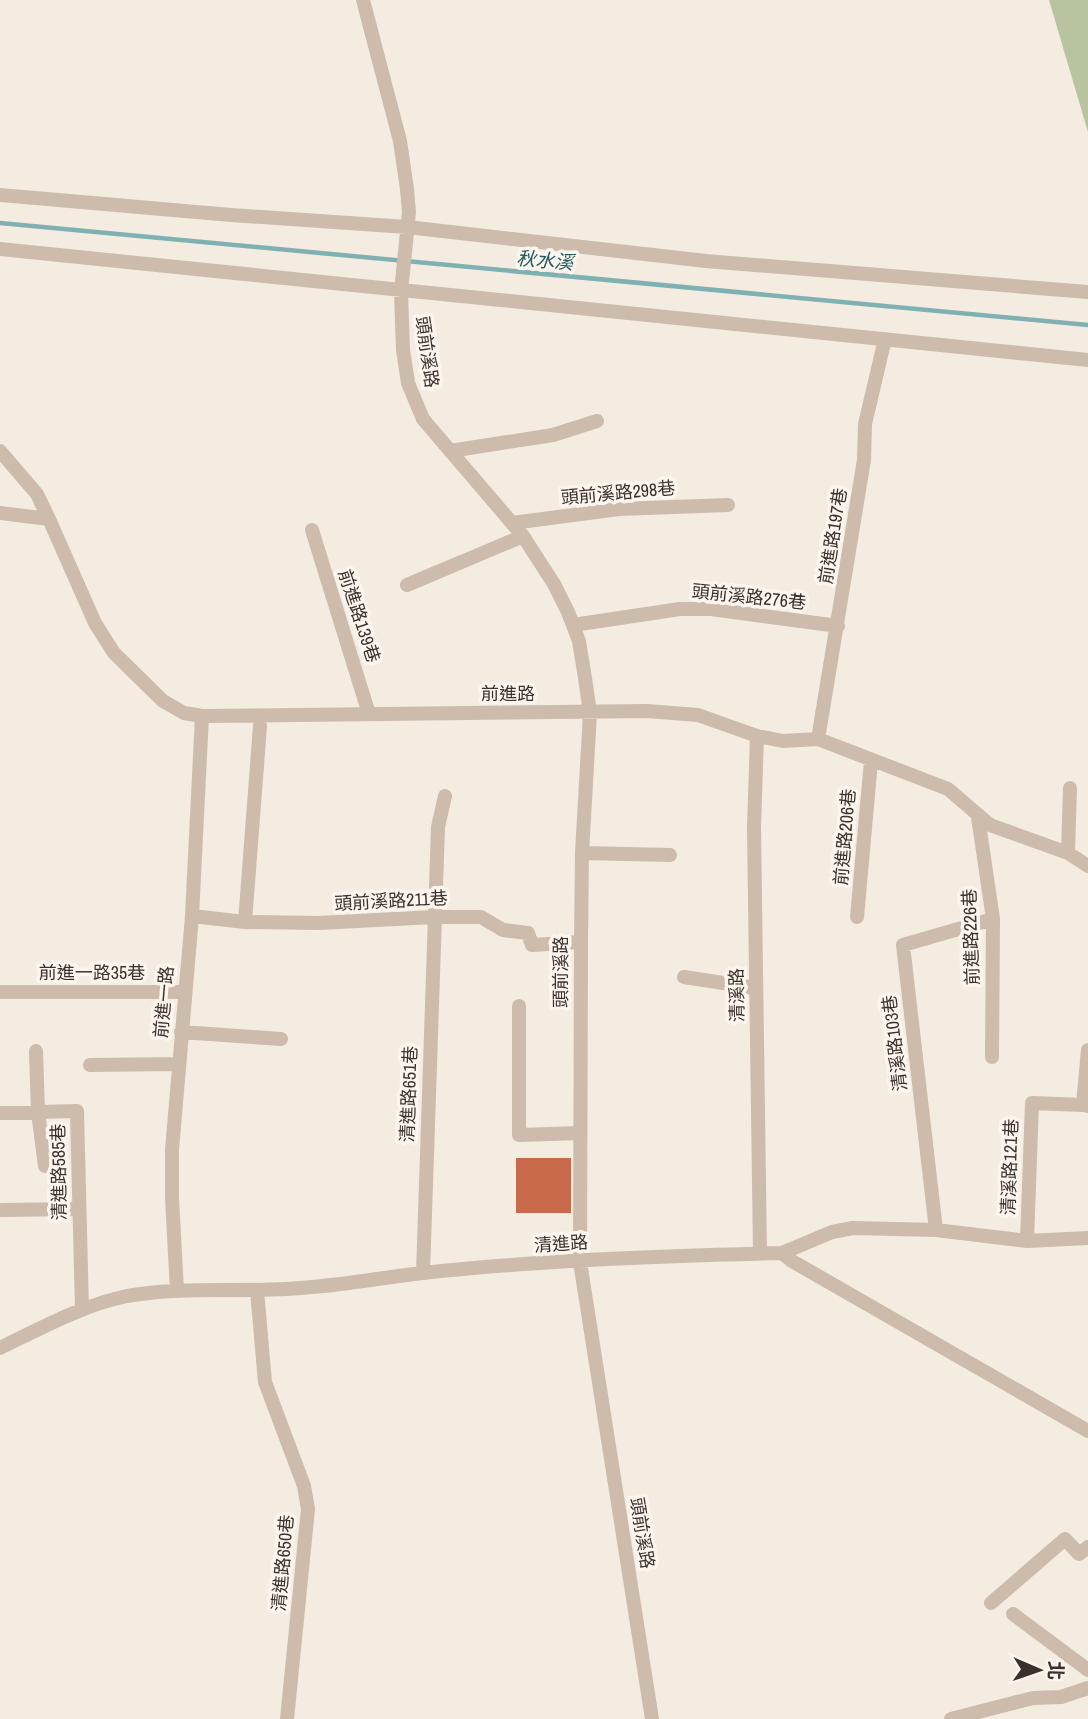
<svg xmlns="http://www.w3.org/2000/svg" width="1088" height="1719" font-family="'Archivo Narrow','Noto Sans TC',sans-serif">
<rect width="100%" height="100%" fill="#f4ebe1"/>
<path fill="#b8c4a0" d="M1049,0H1088V132Z"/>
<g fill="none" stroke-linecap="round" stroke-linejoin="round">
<path stroke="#7fb0b2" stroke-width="4.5" d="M0,223L1088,325"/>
</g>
<path fill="#c8694b" d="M516,1158H571V1213H516Z"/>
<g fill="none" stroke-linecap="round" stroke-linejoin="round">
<path stroke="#cdbbac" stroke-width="14" d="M363,0L400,141L407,189L409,212L401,292L403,350L408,383L423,419L523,536L554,584L568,612L579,641L585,678L590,713L582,853L581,942L580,1262L652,1719
M0,195L231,215L407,227L706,261L1088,292
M0,249L1088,360
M0,451L37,494L49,519
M450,451L553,435L597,421
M0,513L49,519L95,623L114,653L163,701L184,713L202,716L647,711L698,715L757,736L783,741L818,739L948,789L990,825L1068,853L1088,866
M512,523L619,509L728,505
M312,530L369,714
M407,585L523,536
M573,625L680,609H711L838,626
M757,736L754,828L760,1253
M818,739L864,460L865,424L885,339
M978,817L993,919L992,1057
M582,853L670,855
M1068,853L1070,788
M192,916L245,922L319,923L434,917H481L503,930L528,933L532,945L581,942
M857,917L871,761
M245,922L260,726
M684,977L756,988
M0,992H184
M519,1006V1135L580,1133
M181,1032L281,1039
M1088,1050L1083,1105L1088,1106
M36,1051L38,1112L45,1166
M90,1065L178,1064
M0,1113L77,1111L82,1310
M2,1210L79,1209
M936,1230L903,945L993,919
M1027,1241L1032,1103L1083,1105
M782,1253L832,1232L853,1228L936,1230L1027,1241L1088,1238
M423,1273L438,827L445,796
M177,1291L172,1198V1150L192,916L202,716
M257,1291L265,1382L304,1486L308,1509L287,1719
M0,1348C41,1328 83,1305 127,1296C188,1285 251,1294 312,1287C349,1284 386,1277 423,1273C542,1260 663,1256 782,1253L792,1261L1088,1431
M991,1603L1065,1539L1079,1554L1088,1547
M1013,1614L1088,1670
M951,1719L1033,1698L1061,1697L1088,1688"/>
</g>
<g text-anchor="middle" stroke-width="7" stroke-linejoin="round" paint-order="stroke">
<g font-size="18" fill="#3b302b" stroke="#fbf5ee">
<text transform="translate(427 352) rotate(82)" y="6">頭前溪路</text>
<text transform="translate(618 493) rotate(-5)" y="6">頭前溪路298巷</text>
<text transform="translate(833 536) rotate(-81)" y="6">前進路197巷</text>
<text transform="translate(749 597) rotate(6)" y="6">頭前溪路276巷</text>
<text transform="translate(359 616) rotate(72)" y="6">前進路139巷</text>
<text x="508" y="700">前進路</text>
<text transform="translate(845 837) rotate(-85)" y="6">前進路206巷</text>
<text transform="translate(391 901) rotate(-3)" y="6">頭前溪路211巷</text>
<text transform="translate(971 937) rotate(-92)" y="6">前進路226巷</text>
<text transform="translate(561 972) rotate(-90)" y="6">頭前溪路</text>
<text x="92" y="979">前進一路35巷</text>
<text transform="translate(737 995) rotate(-91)" y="6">清溪路</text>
<text transform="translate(164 1002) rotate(-85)" y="6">前進一路</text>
<text transform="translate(895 1043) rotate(-97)" y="6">清溪路103巷</text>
<text transform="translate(409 1094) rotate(-88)" y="6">清進路651巷</text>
<text transform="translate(1010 1167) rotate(-88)" y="6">清溪路121巷</text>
<text transform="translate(59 1172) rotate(-91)" y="6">清進路585巷</text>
<text transform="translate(561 1244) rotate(-4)" y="6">清進路</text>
<text transform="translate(642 1533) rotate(81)" y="6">頭前溪路</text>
<text transform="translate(283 1563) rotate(-85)" y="6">清進路650巷</text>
</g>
<g font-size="19" font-style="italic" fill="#1f5a5e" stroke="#fbf5ee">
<text transform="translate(545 260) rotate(5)" y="7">秋水溪</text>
</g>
</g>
<g transform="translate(1039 1670) rotate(92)" stroke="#fbf5ee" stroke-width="5" paint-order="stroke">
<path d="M0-5L12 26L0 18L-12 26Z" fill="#3b302b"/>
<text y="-10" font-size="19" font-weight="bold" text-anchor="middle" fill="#3b302b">北</text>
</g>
</svg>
